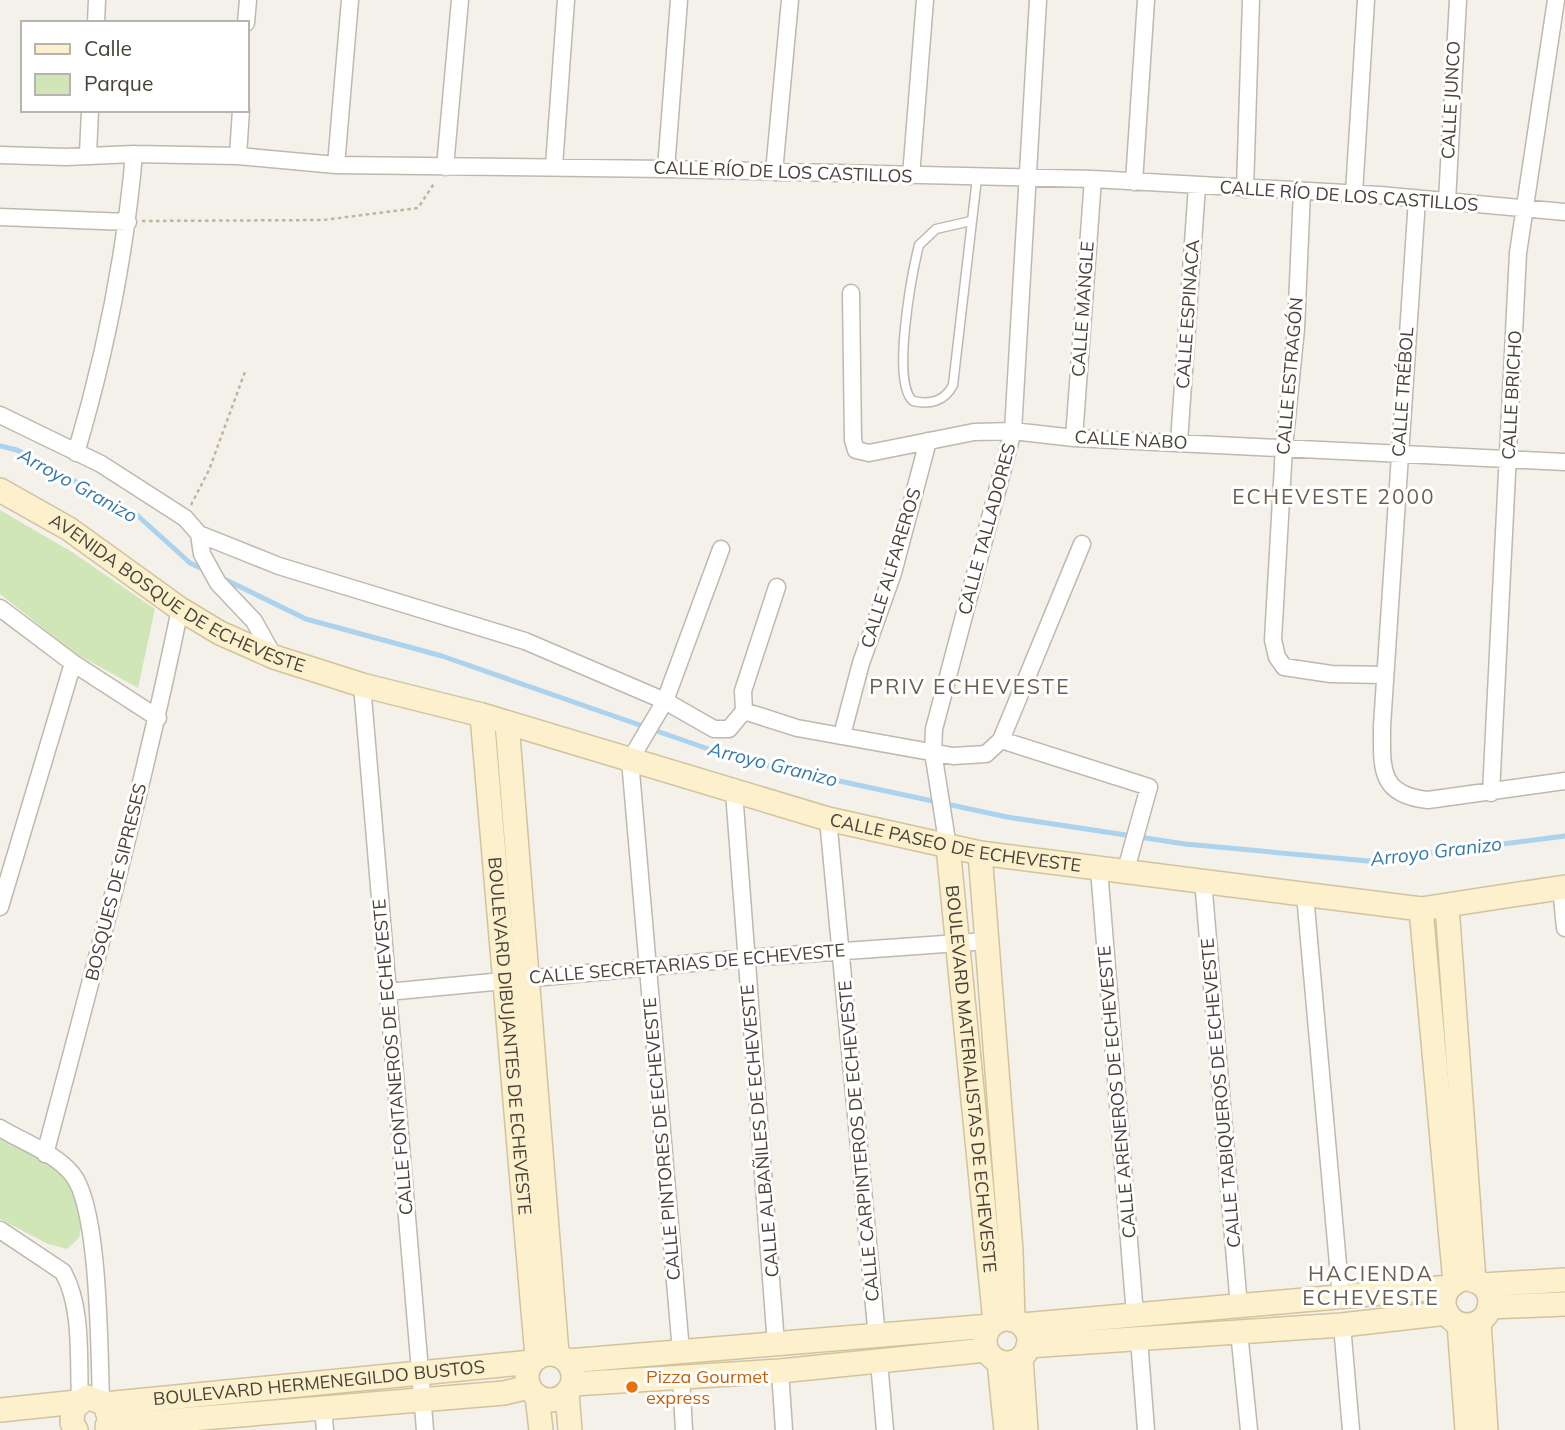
<svg xmlns="http://www.w3.org/2000/svg" width="1565" height="1430" font-family="Mulish,sans-serif">
<rect width="100%" height="100%" fill="#f4f1eb"/>
<path fill="#d1e6b6" d="M0,510L72,552L155,609L138,688L73,652L0,594Z
M0,1132L69,1178L82,1223L79,1238L67,1249L48,1244L0,1219Z"/>
<g fill="none" stroke-linecap="round" stroke-linejoin="round">
<path stroke="#abd3ed" stroke-width="5" d="M0,446L17,450L137,515L190,563L205,570
M220,577L306,619L442,656L737,759L1007,817L1185,844L1368,861L1565,836"/>
<defs>
<path id="lane" d="M971,221L936,229L919,245C912,273 891,383 913,401C930,405 945,401 953,385L977,178"/>
<path id="street" d="M96,23L97,0
M246,23L248,0
M88,154L90,110
M0,155L66,157L134,154L238,156L336,165L666,169L1093,179L1380,195L1565,212
M238,156L241,110
M336,165L350,0
M554,166L566,0
M445,167L460,0
M666,169L679,0
M774,172L790,0
M911,176L925,0
M1134,182L1146,0
M1245,189L1251,0
M1302,191L1296,329L1284,447L1273,640L1277,657L1284,667L1331,674L1385,675
M1354,193L1366,0
M1417,199L1382,726C1382,767 1378,795 1428,800L1565,781
M1447,201L1458,0
M0,217L128,222
M851,293L853,440L856,450L869,453L974,432L1013,431L1074,438L1565,462
M0,415L101,464L185,518L199,534L202,554L218,583L254,621L274,657
M1074,438L1093,179
M1179,442L1197,186
M76,453C106,352 125,258 134,154
M199,534L279,566L525,641L665,701L714,729H729L744,711
M0,608L73,663L158,718
M362,685L425,1430
M744,711L797,728L953,756L986,754L1001,740L1082,544
M744,711L743,691L777,587
M842,735L861,663L893,573L928,441
M1001,740L1149,787L1125,873
M734,792L776,1344
M1491,793L1518,253L1556,0
M828,819L877,1337
M948,847L933,752L934,729L1013,431L1038,0
M1099,869L1135,1315
M1203,880L1239,1307
M1561,887L1565,928
M1305,895L1341,1298
M0,907L73,663
M387,992L746,958L987,941
M0,1128C23,1142 55,1153 72,1174C100,1207 99,1353 101,1400
M45,1154C93,973 142,793 180,609
M0,1230L63,1272C83,1307 78,1360 80,1400
M1342,1325L1351,1430
M1239,1332L1249,1430
M1139,1339L1146,1430
M681,1351L630,760L665,701L721,549
M879,1362L885,1430
M780,1371L784,1430
M681,1377L684,1430
M323,1407L325,1430"/>
<g id="secondary">
<path id="s1" d="M0,490L69,529L180,609L220,633L274,657L362,685L482,715L828,819L980,853L1421,909L1565,887"/>
<path id="s2" d="M482,715L537,1357"/>
<path d="M507,723L557,1354"/>
<path id="s3" d="M948,847L995,1322"/>
<path d="M980,853L1011,1251L1013,1320"/>
<path d="M1447,906L1474,1281"/>
<path d="M1421,909L1455,1283"/>
<circle cx="1467" cy="1302" r="23"/>
<path d="M1482,1285L1565,1280"/>
<path d="M1489,1307L1565,1304"/>
<circle cx="1007" cy="1341" r="22"/>
<path d="M1479,1322L1486,1430"/>
<path d="M1459,1324L1467,1430"/>
<path d="M1022,1325L1450,1287"/>
<path d="M1028,1346L1342,1325L1447,1313"/>
<circle cx="550" cy="1377" r="23"/>
<path d="M1021,1358L1026,1430"/>
<path d="M568,1361L990,1326"/>
<path d="M999,1362L1006,1430"/>
<path d="M573,1384L780,1371L986,1350"/>
<path d="M567,1393L570,1430"/>
<path d="M537,1396L541,1430"/>
<path id="s4" d="M105,1404L532,1362"/>
<path d="M0,1410L77,1402"/>
<path d="M107,1426L504,1393L529,1387"/>
<path d="M76,1430L72,1423L73,1409L87,1397L105,1404L109,1418"/>
</g>
</defs>
<use href="#lane" stroke="#bfb9ad" stroke-width="11"/>
<use href="#street" stroke="#bfb9ad" stroke-width="19"/>
<use href="#secondary" stroke="#d1c39c" stroke-width="26"/>
<path stroke="#c1b49f" stroke-width="2.5" stroke-dasharray="3.5 3.5" stroke-linecap="butt" d="M142,221L323,220L418,208L435,182
M191,505L209,470L246,369"/>
<use href="#lane" stroke="#fff" stroke-width="8"/>
<use href="#street" stroke="#fff" stroke-width="16"/>
<use href="#secondary" stroke="#fcf0cd" stroke-width="23"/>
</g>
<circle fill="#e8710a" stroke="#fff" stroke-width="2.5" cx="632" cy="1387" r="7"/>
<g text-anchor="middle" stroke-width="6" stroke-linejoin="round" paint-order="stroke">
<g font-size="18" fill="#484239" stroke="#fff">
<text transform="translate(1451 100) rotate(-87)" y="6">CALLE JUNCO</text>
<text transform="translate(783 172) rotate(2)" y="6">CALLE RÍO DE LOS CASTILLOS</text>
<text transform="translate(1349 196) rotate(4)" y="6">CALLE RÍO DE LOS CASTILLOS</text>
<text transform="translate(1083 309) rotate(-86)" y="6">CALLE MANGLE</text>
<text transform="translate(1188 314) rotate(-86)" y="6">CALLE ESPINACA</text>
<text transform="translate(1290 376) rotate(-85)" y="6">CALLE ESTRAGÓN</text>
<text transform="translate(1403 392) rotate(-86)" y="6">CALLE TRÉBOL</text>
<text transform="translate(1512 395) rotate(-87)" y="6">CALLE BRICHO</text>
<text transform="translate(1131 440) rotate(3)" y="6">CALLE NABO</text>
<text transform="translate(987 529) rotate(-75)" y="6">CALLE TALLADORES</text>
<text transform="translate(891 568) rotate(-73)" y="6">CALLE ALFAREROS</text>
<text dy="6" stroke="none"><textPath href="#s1" startOffset="206">AVENIDA BOSQUE DE ECHEVESTE</textPath></text>
<text dy="6" stroke="none"><textPath href="#s1" startOffset="1029">CALLE PASEO DE ECHEVESTE</textPath></text>
<text transform="translate(116 882) rotate(-76)" y="6">BOSQUES DE SIPRESES</text>
<text transform="translate(687 964) rotate(-5)" y="6">CALLE SECRETARIAS DE ECHEVESTE</text>
<text dy="6" stroke="none"><textPath href="#s2" startOffset="322">BOULEVARD DIBUJANTES DE ECHEVESTE</textPath></text>
<text transform="translate(393 1057) rotate(-95)" y="6">CALLE FONTANEROS DE ECHEVESTE</text>
<text dy="6" stroke="none"><textPath href="#s3" startOffset="233">BOULEVARD MATERIALISTAS DE ECHEVESTE</textPath></text>
<text transform="translate(1117 1092) rotate(-95)" y="6">CALLE ARENEROS DE ECHEVESTE</text>
<text transform="translate(1221 1093) rotate(-95)" y="6">CALLE TABIQUEROS DE ECHEVESTE</text>
<text transform="translate(760 1131) rotate(-95)" y="6">CALLE ALBAÑILES DE ECHEVESTE</text>
<text transform="translate(662 1139) rotate(-95)" y="6">CALLE PINTORES DE ECHEVESTE</text>
<text transform="translate(859 1141) rotate(-95)" y="6">CALLE CARPINTEROS DE ECHEVESTE</text>
<text dy="6" stroke="none"><textPath href="#s4" startOffset="215">BOULEVARD HERMENEGILDO BUSTOS</textPath></text>
</g>
<g font-size="18" fill="#c56008" stroke="#fff" text-anchor="start">
<text x="646" y="1383">Pizza Gourmet<tspan x="646" dy="21">express</tspan></text>
</g>
<g font-size="19" font-style="italic" fill="#357aa7" stroke="#fff">
<text transform="translate(78 485) rotate(29)" y="7">Arroyo Granizo</text>
<text transform="translate(773 764) rotate(14)" y="7">Arroyo Granizo</text>
<text transform="translate(1436 851) rotate(-7)" y="7">Arroyo Granizo</text>
</g>
<g font-size="21" letter-spacing="2" fill="#6a5f50" stroke="#fff">
<text x="1334" y="504">ECHEVESTE 2000</text>
<text x="970" y="694">PRIV ECHEVESTE</text>
<text x="1371" y="1281">HACIENDA<tspan x="1371" dy="24">ECHEVESTE</tspan></text>
</g>
</g>
<rect x="21" y="21" width="228" height="91" fill="#ffffff" stroke="#b6b3b0" stroke-width="2"/>
<rect x="35" y="44" width="35" height="10" fill="#fcf0cd" stroke="#b6b3b0" stroke-width="2"/>
<text x="84" y="56" font-size="21" fill="#484239">Calle</text>
<rect x="35" y="74" width="35" height="21" fill="#d1e6b6" stroke="#b6b3b0" stroke-width="2"/>
<text x="84" y="91" font-size="21" fill="#484239">Parque</text>
</svg>
